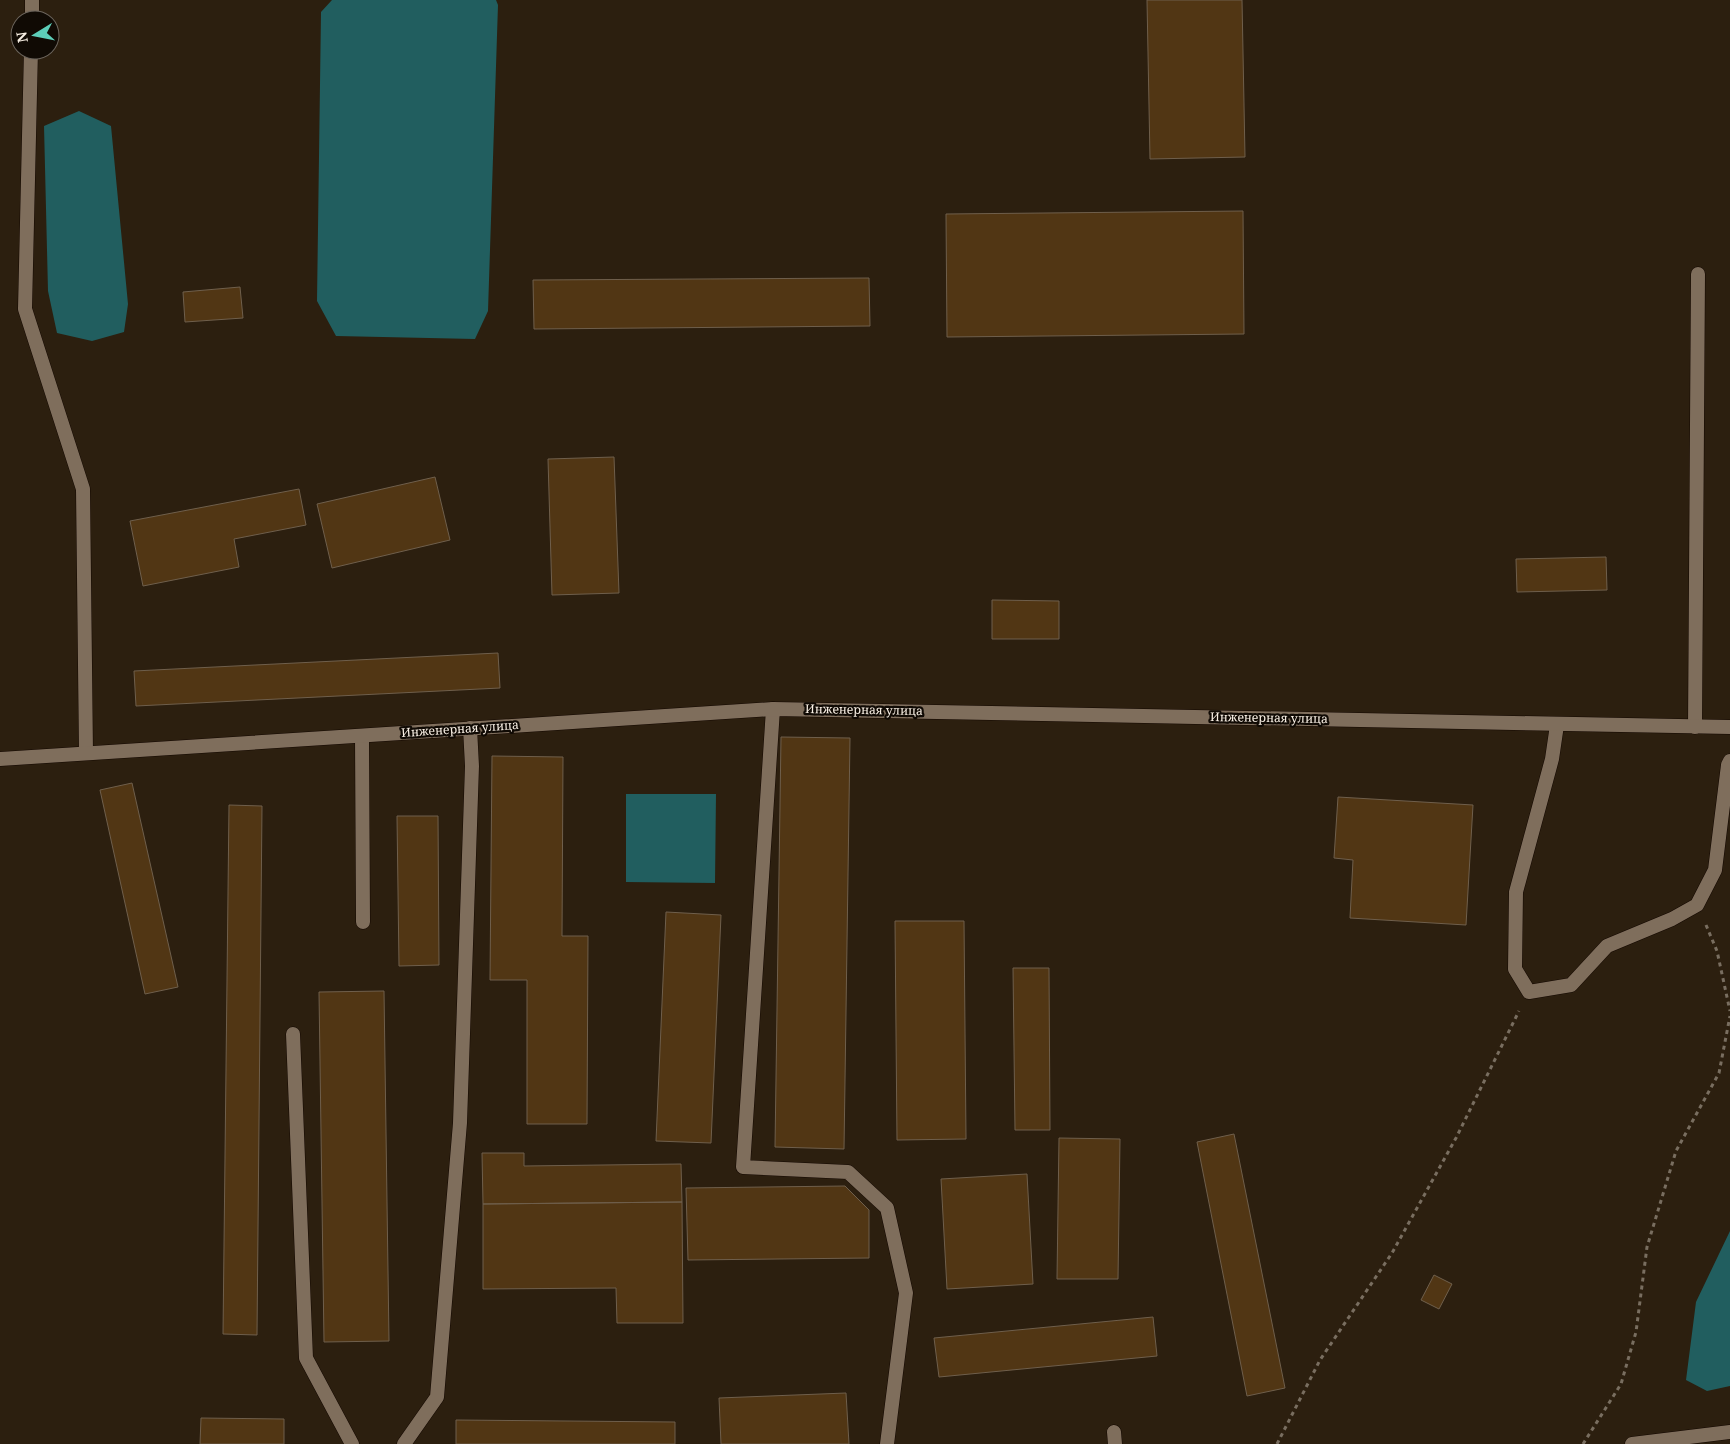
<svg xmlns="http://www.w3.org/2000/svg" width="1730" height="1444" font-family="'Noto Serif',serif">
<rect width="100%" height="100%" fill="#2c1f0f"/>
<path fill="#215e5f" d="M332,0H496L498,5L488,311L475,339L336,336L317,301L321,12Z
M79,111L111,126L128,304L124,332L92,341L57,333L48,291L44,126Z
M626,794H716L715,883L626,882Z
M1730,1231V1386L1707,1391L1686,1380L1696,1302Z"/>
<path fill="#513614" stroke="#6f5f4c" d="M1147,0H1242L1245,157L1150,159Z
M1243,211L1244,334L947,337L946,214Z
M869,278L870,326L534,329L533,280Z
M240,287L243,318L185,322L183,292Z
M614,457L619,593L552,595L548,459Z
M435,477L450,540L332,568L317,504Z
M299,489L306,525L234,539L239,567L143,586L130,521Z
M1606,557L1607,590L1517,592L1516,559Z
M992,600L1059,601V639H992Z
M498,653L500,688L136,706L134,671Z
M781,737L850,738L844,1149L775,1147Z
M492,756L563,757L562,936H588L587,1124H527V980H490Z
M132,783L178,987L145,994L100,790Z
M1338,797L1473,805L1466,925L1350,918L1353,860L1334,858Z
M229,805L262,806L257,1335L223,1334Z
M397,816H438L439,965L399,966Z
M666,912L721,915L711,1143L656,1141Z
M895,921H964L966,1139L897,1140Z
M1013,968H1049L1050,1130H1015Z
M384,991L389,1341L324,1342L319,992Z
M1234,1134L1285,1388L1247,1396L1197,1142Z
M1059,1138L1120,1139L1118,1279H1057Z
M482,1153H524V1166L681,1164L682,1202L483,1204Z
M1027,1174L1033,1284L947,1289L941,1179Z
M845,1186L869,1210V1258L688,1260L686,1188Z
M682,1202L683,1323H617L616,1288L483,1289V1204Z
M1434,1275L1452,1284L1439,1309L1421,1300Z
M1153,1317L1157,1356L939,1377L934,1338Z
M846,1393L849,1444H721L719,1398Z
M201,1418L284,1419V1444H200Z
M456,1420L675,1422V1444H456Z"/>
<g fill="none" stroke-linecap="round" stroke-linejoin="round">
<defs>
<path id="service" d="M32,20V0
M31,50L25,309L83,489L86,753
M773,709L743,1167L848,1172L887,1208L906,1293L887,1444
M1557,725L1552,759L1516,892L1515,969L1529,992L1571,985L1607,946L1672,919L1697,905L1715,870L1728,765L1730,761
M1695,727L1698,274
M362,736L363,922
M293,1034L306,1358L352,1444
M1114,1432L1115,1444
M404,1444L437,1397L460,1123L472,766L470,728
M1632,1444L1730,1432"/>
<path id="minor" d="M0,759L773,709L1730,727"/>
</defs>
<use href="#service" stroke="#140800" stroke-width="15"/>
<use href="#minor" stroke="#140800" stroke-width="15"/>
<path stroke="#796e60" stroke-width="3" stroke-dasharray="4 4" stroke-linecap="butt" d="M1706,925L1717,951L1730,1011
M1277,1444L1320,1360L1392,1253L1456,1138L1519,1011
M1583,1444L1621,1384L1636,1332L1647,1247L1676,1151L1719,1073L1730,1016"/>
<use href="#service" stroke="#7f6e5c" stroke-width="14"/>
<use href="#minor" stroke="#7f6e5c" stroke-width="14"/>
</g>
<g text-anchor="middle" stroke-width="4.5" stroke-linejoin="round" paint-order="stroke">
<g font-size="12" fill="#f9f0e5" stroke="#100a04">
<text transform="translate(864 710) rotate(1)" y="4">Инженерная улица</text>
<text transform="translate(1269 718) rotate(1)" y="4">Инженерная улица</text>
<text transform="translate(460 729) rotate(-4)" y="4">Инженерная улица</text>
</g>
</g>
<g transform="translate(35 35) rotate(260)"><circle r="24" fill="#100a04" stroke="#6d665e"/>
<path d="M0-4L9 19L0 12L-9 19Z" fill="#5dceb9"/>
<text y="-8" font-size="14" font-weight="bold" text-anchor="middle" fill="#f9f0e5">N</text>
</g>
</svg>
